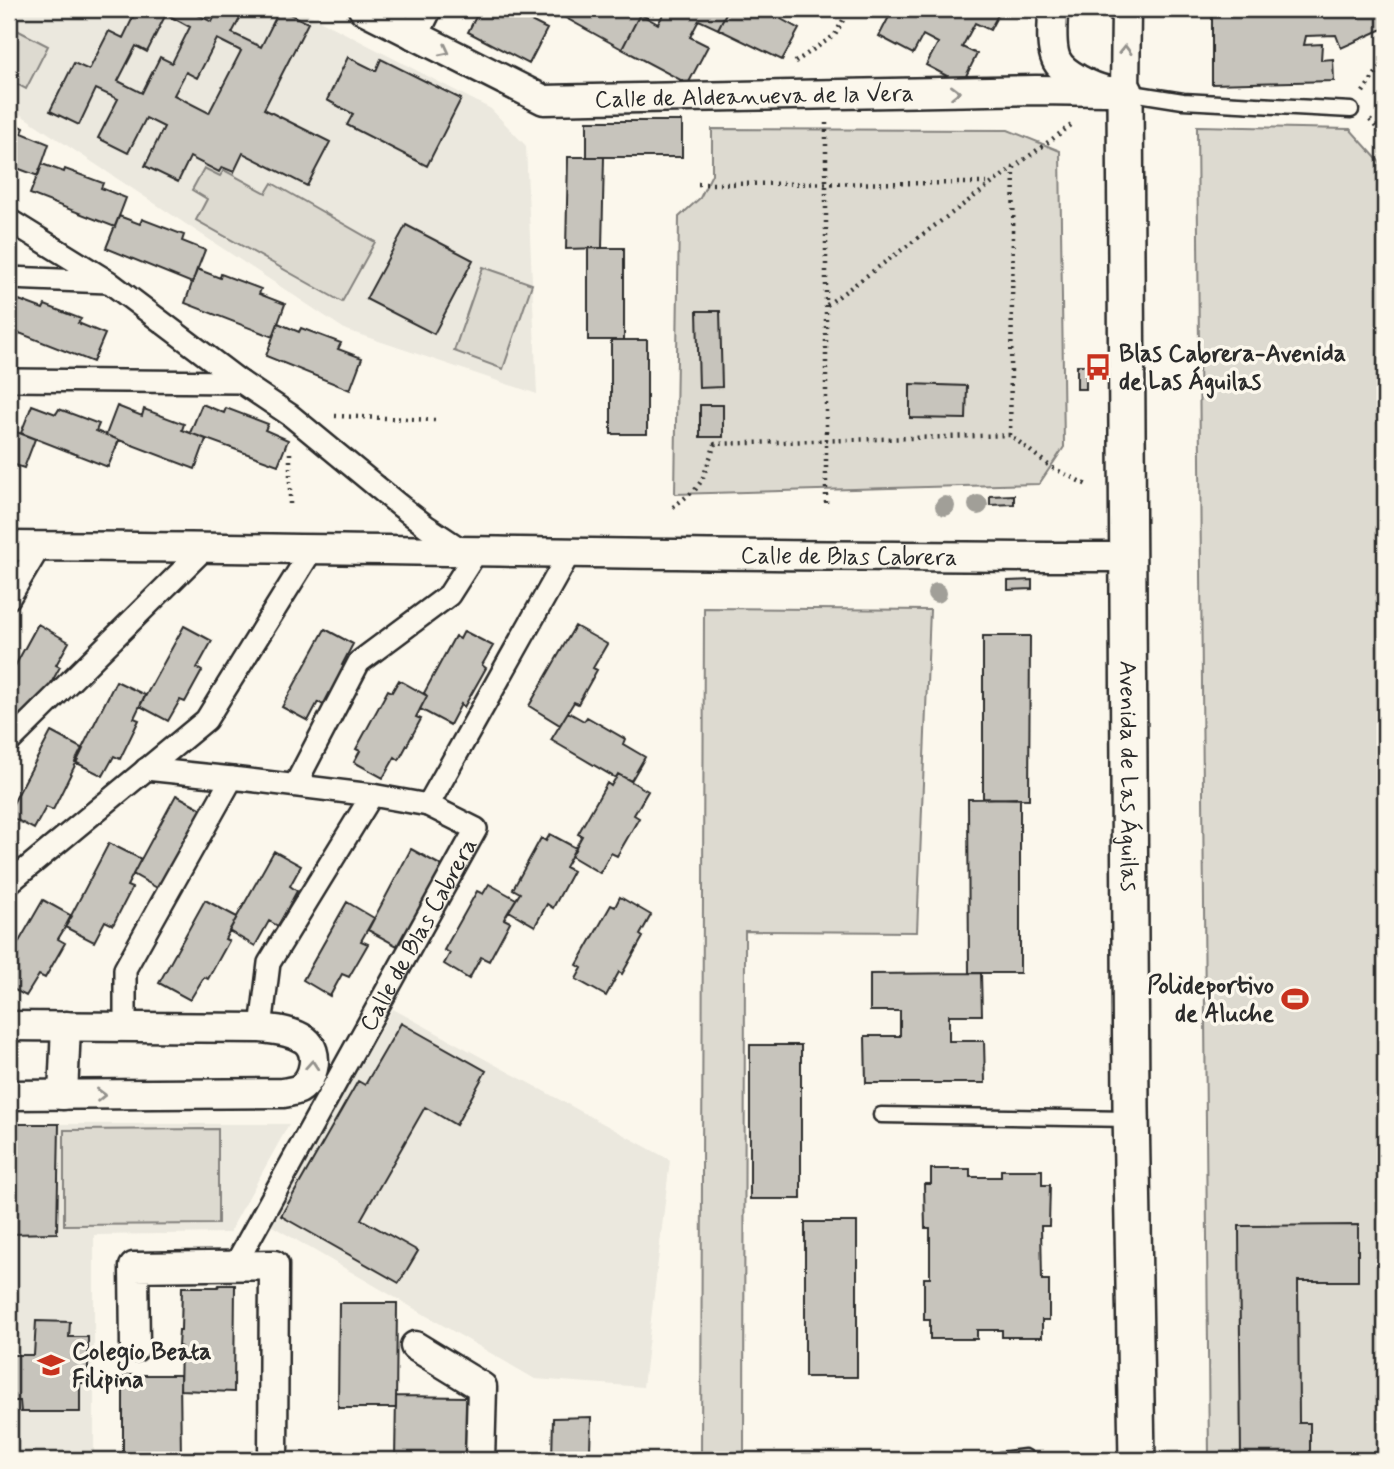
<svg xmlns="http://www.w3.org/2000/svg" width="1394" height="1469" font-family="Mynerve,sans-serif">
<rect width="100%" height="100%" fill="#fbf7ec"/>
<filter id="ink" filterUnits="userSpaceOnUse"><feTurbulence type="fractalNoise" baseFrequency=".0143" numOctaves="2"/><feDisplacementMap in="SourceGraphic" scale="14" xChannelSelector="R" yChannelSelector="G"/><feConvolveMatrix kernelMatrix="1 2 1 2 8 2 1 2 1" color-interpolation-filters="sRGB"/></filter>
<g filter="url(#ink)">
<path fill="#ebe8de" d="M9,9H298L491,109L526,146L537,394L346,330L9,107Z
M393,1009L670,1160L643,1387L535,1379L267,1223Z
M9,1124H289L229,1233L94,1235V1460H9Z"/>
<path fill="#dddad0" stroke="#84827e" stroke-width="2" d="M9,26L48,46L26,89L9,80Z
M1197,126L1350,129L1385,168V1460H1209Z
M712,129L1008,130L1060,151L1064,447L1039,484L675,494L679,217L700,198L712,174Z
M204,168L220,176L224,170L266,193L272,183L375,242L342,302L196,220L207,199L192,190Z
M483,267L532,284L503,369L454,351Z
M704,608L930,610L917,932L745,931L744,1460H701Z
M218,1129V1224L64,1225V1130Z"/>
<path fill="#c7c4bc" stroke="#2b2b2b" stroke-width="2" fill-rule="evenodd" d="M137,9H186L212,22L218,9H245L232,33L261,47L280,9L308,23L264,109L330,142L307,186L243,153L234,172L222,167L219,172L190,157L178,182L145,166L164,127L146,118L128,153L98,138L118,99L96,89L79,125L50,111L74,63L89,70L109,31L123,38ZM166,14L190,27L172,63L160,57L142,93L118,81L136,46L147,52ZM217,39L241,51L209,113L174,95L186,72L197,78Z
M480,9H535L529,20L547,29L529,64L468,32Z
M559,9H630L640,14L622,49L557,13Z
M666,9H728L718,29L699,20L690,37L708,46L688,84L622,49L640,14L658,24Z
M728,9H787L781,19L799,29L782,60L718,29Z
M893,9H1001L990,30L975,23L962,47L977,54L962,84L926,65L938,43L923,35L913,54L879,36Z
M1212,9H1385V28L1341,48L1336,35L1306,36L1304,45L1322,44L1321,60L1333,59L1334,81L1212,84Z
M348,57L376,71L381,59L461,99L427,166L347,125L353,114L327,100Z
M587,121H682V157H587Z
M9,122L24,128L22,133L49,144L38,176L9,165Z
M568,157H604L602,248L566,249Z
M42,164L64,172L65,169L103,183L101,188L126,198L115,227L30,194Z
M119,216L140,224L142,219L184,235L182,241L205,250L192,283L106,248Z
M406,225L473,260L434,334L366,299Z
M588,248H624V340H588Z
M197,269L220,278L221,274L261,289L259,294L285,304L273,337L185,303Z
M19,300L43,309L45,305L81,319L78,323L105,334L93,362L9,329Z
M697,311H720L722,387L699,388Z
M278,323L299,332L301,328L341,343L338,349L362,358L350,390L266,356Z
M9,329L19,333L9,359Z
M611,340H647V434H611Z
M1077,365H1086V389H1077Z
M910,384L967,386L966,419L910,418Z
M202,404L224,413L226,408L268,424L265,430L288,440L278,465L190,433Z
M32,405L56,414L59,409L99,424L96,431L119,440L108,467L21,433Z
M700,405H723V437H700Z
M117,406L142,416L144,409L184,424L182,430L206,439L195,469L106,435Z
M9,422L14,423L11,430L35,439L24,468L9,463Z
M1014,495V504L990,505V496Z
M1032,580V589L1008,590V581Z
M38,624L69,642L56,665L60,667L40,703L34,700L22,723L9,716V677Z
M184,626L212,641L197,668L202,671L185,702L180,700L168,721L140,706Z
M575,626L607,644L593,668L597,670L578,704L574,702L560,725L529,706Z
M325,629L353,644L342,665L347,667L325,706L318,702L308,721L282,707Z
M464,631L493,646L482,665L486,668L464,707L461,704L450,725L420,709L427,696L424,693L455,636L460,639Z
M983,636H1030L1029,799L983,798Z
M399,680L427,696L416,717L421,719L399,760L395,757L383,778L354,762L360,751L356,749L388,690L392,692Z
M116,681L145,695L134,718L139,720L120,759L114,756L103,776L75,762Z
M568,712L584,721L587,717L625,739L623,744L645,757L631,781L618,774L616,778L551,740Z
M51,732L83,749L53,810L46,807L34,829L9,816V811Z
M618,774L648,791L634,815L639,818L617,856L611,853L600,873L571,856L582,836L578,834L607,783L611,786Z
M176,795L204,810L159,889L133,874Z
M1020,798V973H969L968,799Z
M550,834L576,848L565,867L573,871L553,908L547,904L535,926L509,911L520,893L513,889L541,838L546,841Z
M109,843L141,859L127,886L132,888L113,925L105,921L94,942L65,927Z
M411,849L444,867L407,934L404,933L397,946L368,930Z
M274,851L301,866L290,886L297,891L278,926L269,921L255,946L229,931Z
M489,884L516,899L504,919L510,922L489,961L481,957L469,979L444,964L450,953L444,950L477,891L483,894Z
M620,897L651,915L640,935L643,937L622,974L619,972L606,996L576,979L582,968L577,965L611,905L615,907Z
M43,900L72,916L58,939L65,943L45,978L39,975L26,996L9,987V959Z
M205,900L237,917L225,939L229,941L208,979L204,977L190,1000L159,983Z
M347,902L374,918L361,941L368,944L349,977L342,974L330,996L303,980Z
M981,973L982,1015H949V1041H984L985,1083H866L865,1036H900V1011H870V974Z
M401,1023L486,1071L456,1125L425,1107L361,1219L418,1251L399,1283L281,1216L358,1081L365,1085Z
M750,1045H801V1199H750Z
M9,1124H59L57,1233L9,1234Z
M931,1169H970V1177H1001V1170H1042V1185H1050L1049,1226H1041L1042,1280H1049V1320H1042V1337H1002V1330H977V1339H930V1320H924V1278H930V1228H925L924,1184H931Z
M805,1222H857V1377H805Z
M1358,1225V1281H1298L1299,1423H1310V1460H1241L1239,1226Z
M219,1285H235L234,1392L180,1390L181,1347L178,1346L179,1330H181L182,1287H218Z
M339,1303H397L396,1408H338Z
M36,1321L70,1322L69,1337H88V1383H80V1412H21L20,1401H9V1355H34Z
M123,1375H180L181,1460H123Z
M396,1396L467,1397L466,1460H395Z
M591,1417L590,1451L597,1452V1460H552L553,1418Z"/>
<g fill="none" stroke-linecap="round" stroke-linejoin="round">
<defs>
<path id="service" d="M1126,92L1183,101L1351,110
M881,1115L1130,1119
M1000,1460L1025,1457L1029,1460"/>
<g id="pedestrian">
<path d="M9,220L109,282L241,382L290,415L399,505L426,526L462,550"/>
<path d="M9,278L108,282"/>
<path d="M9,380L241,382"/>
<path d="M9,598L40,546"/>
<path d="M9,742L206,547"/>
<path d="M146,769L232,778"/>
<path d="M295,785L359,662L449,595L477,551"/>
<path d="M372,795L428,805"/>
<path d="M9,883L206,720L313,548"/>
<path d="M125,1026V969L232,778L372,795L269,963L261,1028"/>
<path id="s1" d="M235,1265L476,829L428,805L570,552"/>
</g>
<g id="minor">
<path id="s2" d="M363,9L544,100L1036,90L1108,91"/>
<path d="M1053,9C1053,24 1050,45 1056,59C1062,74 1093,88 1108,91C1113,92 1119,92 1125,92L1126,9"/>
<path d="M414,35L427,9"/>
<path id="s3" d="M9,546C382,548 755,558 1128,557"/>
<path d="M9,1026L261,1028C276,1030 292,1031 305,1040C320,1052 315,1079 299,1089C295,1091 288,1092 283,1093L9,1095"/>
<path d="M63,1095L66,1026"/>
<path d="M415,1346L482,1387L480,1460"/>
<path d="M135,1347L134,1267L274,1265L273,1460"/>
</g>
<g id="tertiary">
<path id="s4" d="M1125,92L1131,1108L1137,1460"/>
</g>
</defs>
<use href="#service" stroke="#2b2b2b" stroke-width="19"/>
<use href="#pedestrian" stroke="#2b2b2b" stroke-width="26"/>
<use href="#minor" stroke="#2b2b2b" stroke-width="33"/>
<use href="#tertiary" stroke="#2b2b2b" stroke-width="40"/>
<path stroke="#2b2b2b" stroke-width="4.5" stroke-dasharray="2 5" stroke-linecap="butt" d="M795,62L835,35L849,9
M1363,92L1382,64L1385,61
M1370,120L1385,138
M826,123V507
M698,184L991,183
M827,305L1074,123
M335,416L435,420
M1010,435L1014,167
M290,504V449
M673,507L695,490L702,480L715,444L1010,435L1051,467L1089,486"/>
<use href="#service" stroke="#fbf7ec" stroke-width="14"/>
<use href="#pedestrian" stroke="#fbf7ec" stroke-width="21"/>
<use href="#minor" stroke="#fbf7ec" stroke-width="28"/>
<use href="#tertiary" stroke="#fbf7ec" stroke-width="35"/>
</g>
<g fill="#a19f98">
<circle cx="978" cy="505" r="10"/>
<circle cx="945" cy="506" r="10"/>
<circle cx="937" cy="593" r="10"/>
</g>
<defs><path id="oneway-chevron" d="M-2-3.5L2.5 0L-2 3.5" fill="none" stroke-width="1.6" stroke-linecap="round" stroke-linejoin="round" transform="scale(1.75)"/></defs>
<g stroke="#93918c">
<use href="#oneway-chevron" transform="translate(1125 50) rotate(-89)"/>
<use href="#oneway-chevron" transform="translate(445 51) rotate(27)"/>
<use href="#oneway-chevron" transform="translate(955 92) rotate(-1)"/>
<use href="#oneway-chevron" transform="translate(312 1065) rotate(-86)"/>
<use href="#oneway-chevron" transform="translate(101 1095) rotate(-1)"/>
</g>
</g>
<defs>
<symbol id="bus-bare" viewBox="-9 -9 18 18"><path d="M-5-6H5V4H4V6H2V4H-2V6H-4V4H-5ZM-3.5-4V0h7V-4ZM-3.5 1.2v1.5H-2V1.2ZM2 1.2v1.5H3.5V1.2Z" fill="#c8321e" stroke="#fbf7ec" stroke-width="2.5" paint-order="stroke"/></symbol>
<symbol id="stadium-bare" viewBox="-9 -9 18 18"><path d="M0-5a6.5 5 0 1 0 0 10a6.5 5 0 1 0 0-10ZM-3.5-1.8h7v3.6h-7Z" fill="#c8321e" stroke="#fbf7ec" stroke-width="2.5" paint-order="stroke"/></symbol>
<symbol id="school-bare" viewBox="-9 -9 18 18"><path d="M0-5L7-2L0 1L-7-2ZM-4 1L0 2.5L4 1V4Q0 6-4 4Z" fill="#c8321e" stroke="#fbf7ec" stroke-width="2.5" paint-order="stroke"/></symbol>
</defs>
<g fill-rule="evenodd">
<use href="#bus-bare" x="1079" y="348" width="38" height="38"/>
<use href="#stadium-bare" x="1276" y="980" width="38" height="38"/>
<use href="#school-bare" x="32" y="1346" width="38" height="38"/>
</g>
<g text-anchor="middle" stroke-width="7" stroke-linejoin="round" paint-order="stroke">
<g font-size="24" fill="#2b2b2b" stroke="#fbf7ec">
<text dy="8" stroke="none"><textPath href="#s2" startOffset="413">Calle de Aldeanueva de la Vera</textPath></text>
<text dy="8" stroke="none"><textPath href="#s3" startOffset="840">Calle de Blas Cabrera</textPath></text>
<text dy="8" stroke="none"><textPath href="#s4" startOffset="684">Avenida de Las Águilas</textPath></text>
<text dy="8" stroke="none"><textPath href="#s1" startOffset="378">Calle de Blas Cabrera</textPath></text>
</g>
<g font-size="24" font-weight="bold" fill="#2b2b2b" stroke="#fbf7ec" text-anchor="start">
<text x="1119" y="361">Blas Cabrera-Avenida<tspan x="1119" dy="28">de Las Águilas</tspan></text>
<text x="1274" y="993" text-anchor="end">Polideportivo<tspan x="1274" dy="28">de Aluche</tspan></text>
<text x="72" y="1359">Colegio Beata<tspan x="72" dy="28">Filipina</tspan></text>
</g>
</g>
<rect width="1394" height="1469" fill="none" stroke="#fbf7ec" stroke-width="35"/>
<rect x="18" y="18" width="1359" height="1434" fill="none" stroke="#2b2b2b" stroke-width="2.5" filter="url(#ink)"/>
</svg>
